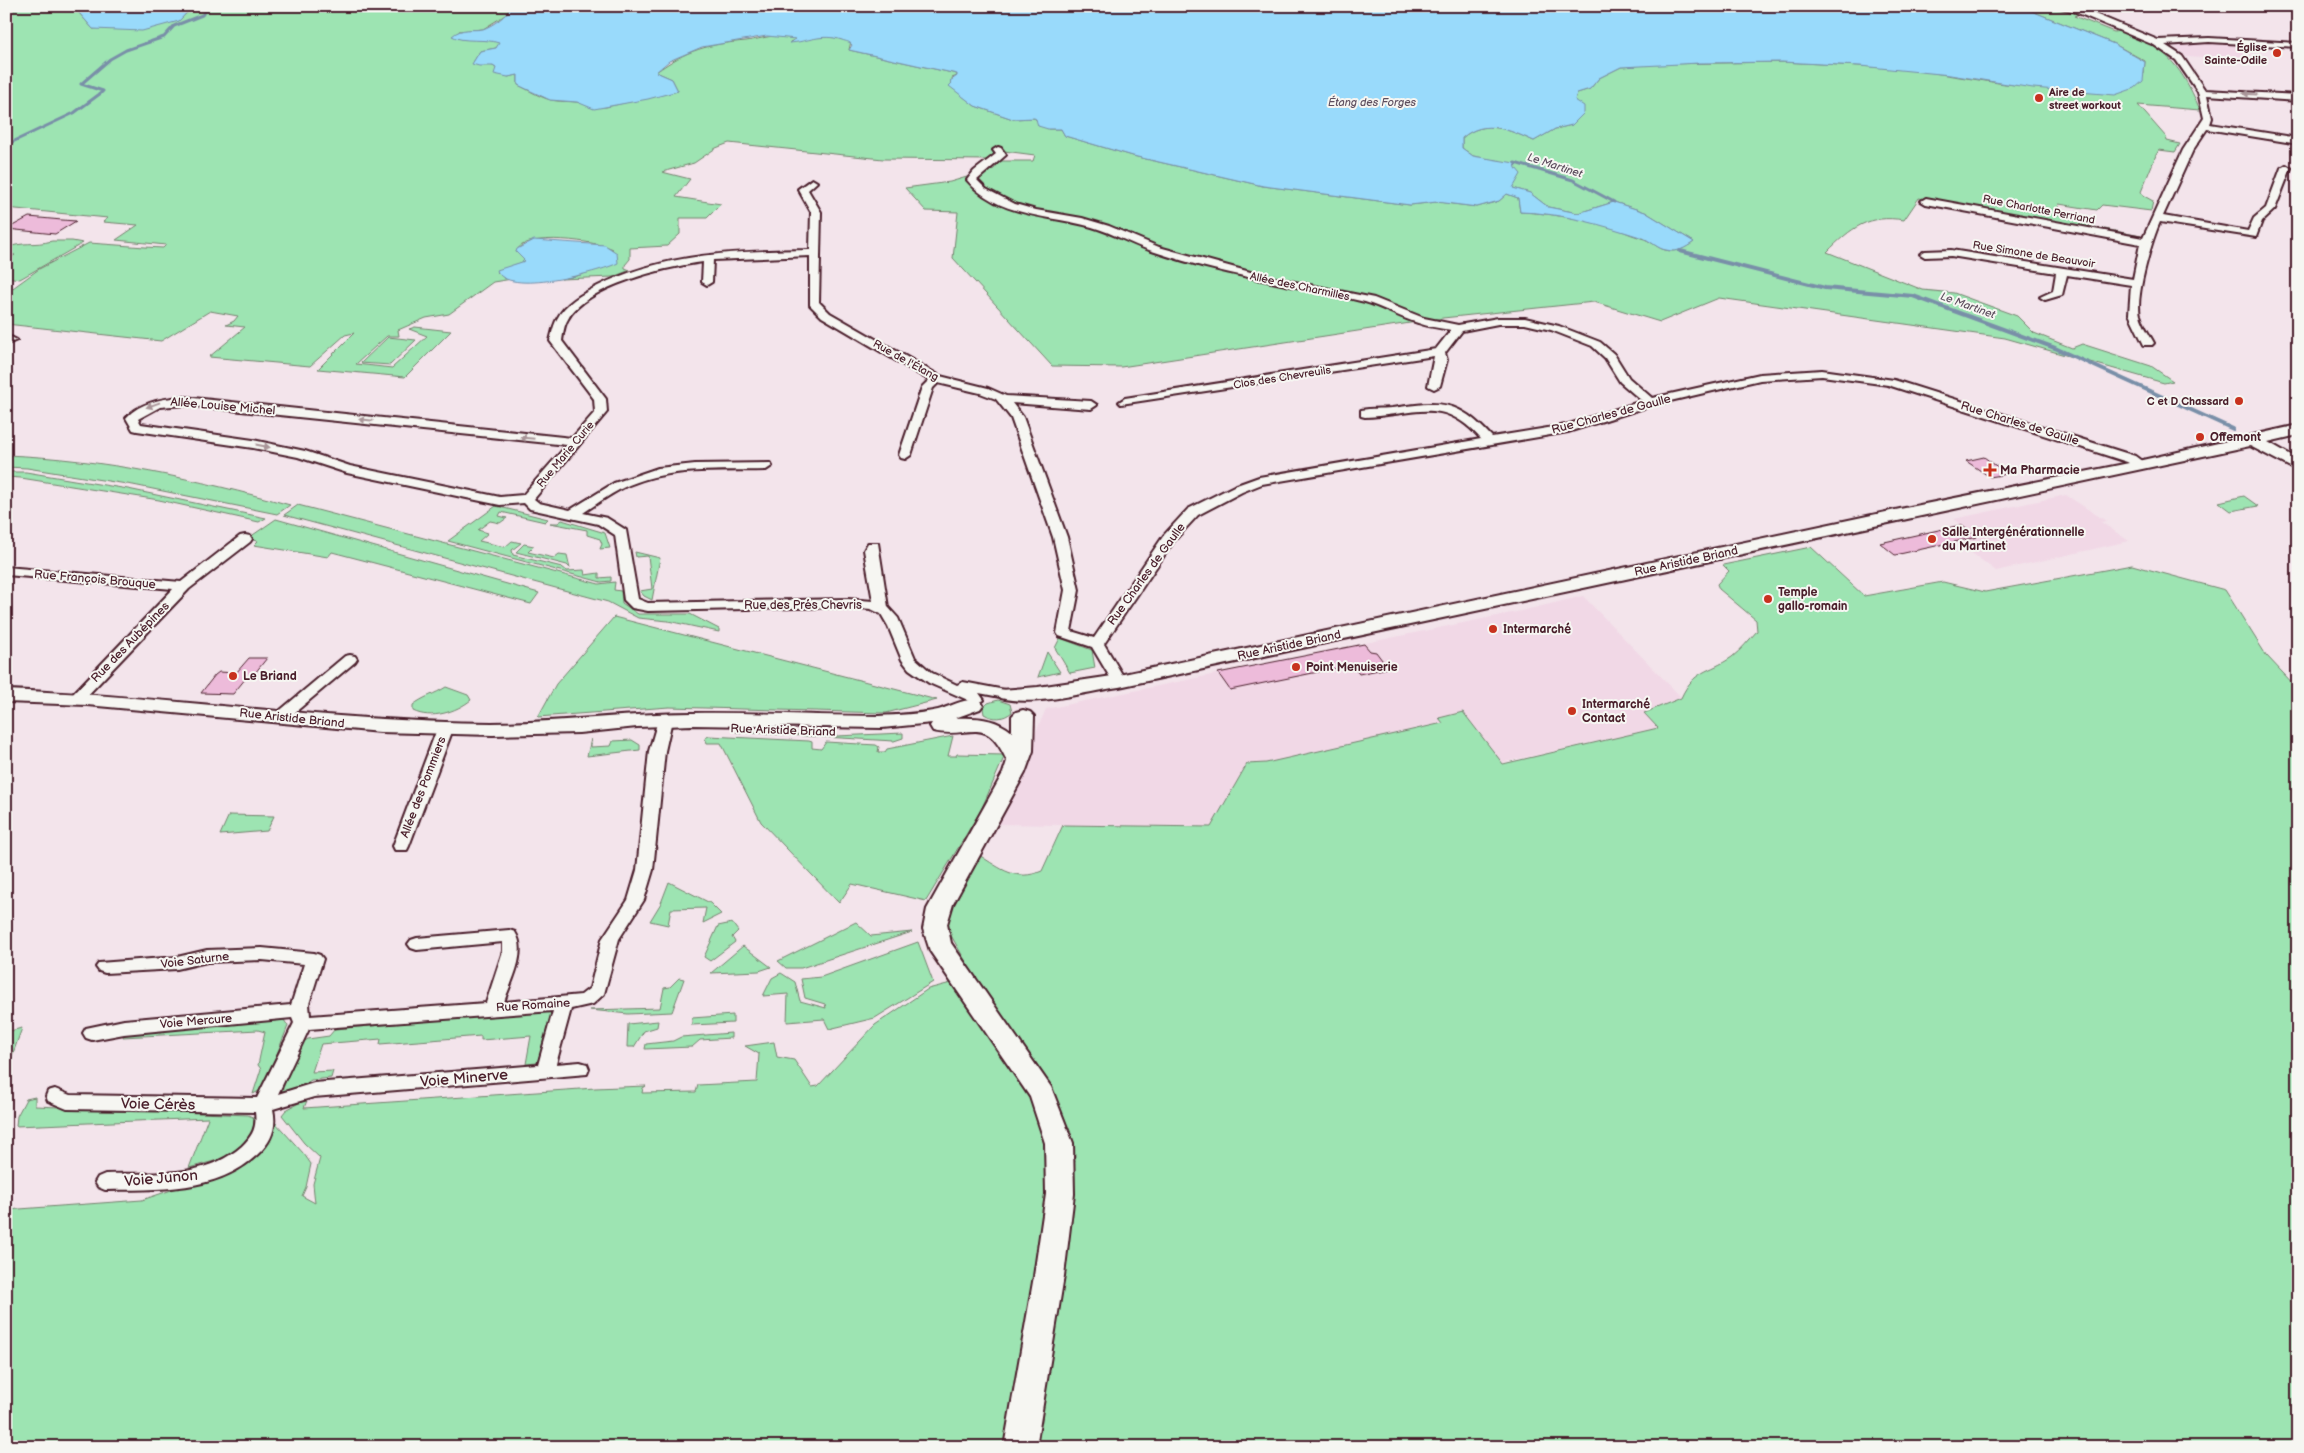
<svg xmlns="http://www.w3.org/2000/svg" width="2304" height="1453" font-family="'Balsamiq Sans',sans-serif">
<rect width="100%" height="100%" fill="#f3e4eb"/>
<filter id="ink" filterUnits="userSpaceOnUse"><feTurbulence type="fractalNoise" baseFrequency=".02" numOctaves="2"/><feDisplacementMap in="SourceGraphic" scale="10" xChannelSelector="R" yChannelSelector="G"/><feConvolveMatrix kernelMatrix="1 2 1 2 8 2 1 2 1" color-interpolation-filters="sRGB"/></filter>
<g filter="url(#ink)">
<path fill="#f1d8e6" d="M2212,42L2239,44L2257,61L2187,57L2175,47L2180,43Z
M2066,495L2106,521L2101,522L2129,541L1996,571L1957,542L1977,537L1954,519Z
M1583,596L1681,697L1644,713L1659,728L1211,827L995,824L1046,709L1521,611Z"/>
<path fill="#9de4b2" stroke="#74826e" d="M6,6H73L93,29L179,21L193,6H510L507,14L483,29L459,31L461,39L493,40L500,43L496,48L480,51L474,61L493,66L508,77L518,75V85C529,90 539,97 551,100C563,103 580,99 590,107H606L678,91L672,79L656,72C686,50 709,44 746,41C763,39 780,31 796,39L790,42L814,37H831L851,41L849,50L957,74V76L952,78L955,90L975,106L1013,119L1034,118L1048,129H1061L1065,136L1133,156L1263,186L1410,205L1437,202L1477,207L1499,201L1507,194L1518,198L1520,212C1547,213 1574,218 1601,224C1615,227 1627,234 1641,238C1650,240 1657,248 1665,250C1676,253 1685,248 1694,242L1645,212L1614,202L1578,213L1548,207L1530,193L1513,188L1516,181L1515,164L1473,156L1462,148V138C1485,118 1509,130 1534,141L1555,129L1572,125L1577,117L1575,100L1577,93L1590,89L1599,78L1621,67L1659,64L1782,62L1860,66L1914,70L2005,84L2062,89L2144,74L2145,61L2114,44L2019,6H2065L2063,9L2080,14L2074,16L2114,32C2122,30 2129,34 2137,37C2170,50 2187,78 2200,110L2138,105L2166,137L2167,141L2180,144L2175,152L2159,150L2156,155L2141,192L2144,196L2153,201L2151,211L2102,205L2097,210L2059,204L2056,214L2089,222V226L2141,236L2132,237L1919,198L1904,220C1868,214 1851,228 1827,252L1923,290L1954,293L2017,316L2034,333L2072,348L2082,344L2151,366L2173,381L2164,383L2005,338L1719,298L1660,322L1594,302L1443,318L1121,367L1052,366L953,258L958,212L926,211L905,188L950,182L994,169L1000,161H1033L1035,155L1004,151L990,160L883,159L729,143L716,148L694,163L662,172L690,179L676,197L721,204L707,218H680V234L667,246L630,248V259L625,265V268L630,270L613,277L561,279L581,275L613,249C600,242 523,230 516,252L525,261L497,272L504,278L512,279L493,282L449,314L426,318L398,330L399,336H387L356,364L392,368L427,336L409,329L415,327L451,331L405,377L318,369L354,333L345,335L310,366L209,357L245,327L226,325L234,321L238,316L210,311L161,341L6,324V293L39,269L89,243L145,247L163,248L166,245L116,240L138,225L103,222L108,218L6,208Z
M52,241H72L83,243L20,279L6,277V260L15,255L6,254V248C23,241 34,246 52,241Z
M388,337L416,340L390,365L361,363Z
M6,455C104,459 197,479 290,505L277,514L133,485L27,468L6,467Z
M6,472H26L128,489L266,518L259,522L159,500L21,478L6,477Z
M2244,496L2258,506L2231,511L2219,502Z
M298,505L599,584L615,582L614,590L621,591L622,603L638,614H690L719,629V632L668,621L638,618L608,602L284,515Z
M496,506L548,519L545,522L501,512L499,516L507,518L500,523L490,521L478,530L488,533L479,541L505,547L512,541L521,543L512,550L513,555L562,567L567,571L584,570L585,575L599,573V578L611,577V581L601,582L448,541Z
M276,519L539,593L531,604L332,552L328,557L254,545L258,541L249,539L250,537Z
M562,520L605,533L610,548L600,549L602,544L600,539L587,535V530L550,523H558Z
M524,544L534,546L528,552L554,558L559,554L567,555L570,568L567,565L516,552Z
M1811,547L1864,596L1943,582L1985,592L2132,565L2225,590L2266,655L2298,689V1447H6V1210L142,1200L195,1182L264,1139L274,1121L304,1154L311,1164L306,1187L302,1196L315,1203L313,1184L320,1158L304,1143L282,1115L286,1110L308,1098L304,1108L595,1088L646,1086L643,1088L642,1093L696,1092L698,1085L757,1082L759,1054L745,1046L774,1042L777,1057L794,1060L812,1087L818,1086L875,1025L928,989L951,983L970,1002L1075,1162L1044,1084L988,1001L944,923L979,855C1001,869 1016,882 1042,871L1063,825L1211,827L1247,764L1266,763L1443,723L1439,718L1463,712L1503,764L1658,728L1644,713L1681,698C1694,669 1709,673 1732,657C1741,650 1749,640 1757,631L1756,620L1719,589L1717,584L1729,571L1723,565Z
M635,552L660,558L652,600L644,596L640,591L652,589L648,556L636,557Z
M614,617L937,700L886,713L669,707L538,717L556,684Z
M1060,638L1092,650L1095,668L1070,673L1055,648Z
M1047,652L1060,672L1038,677Z
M446,687L468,695L471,700C456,712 431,720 413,711V705C423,697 435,694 446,687Z
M998,700L1010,704L1012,712C1004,719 994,720 984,714L983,708L988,703Z
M736,732L837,736L903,733V738L894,741Z
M709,736L809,741L812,742V748L821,749L826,742L876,745L879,747L878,752H885L887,749L953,736L948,756H956L957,754L1005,755L981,810L926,901L852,884L839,903L761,822L721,743H707L705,738Z
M591,739V747L611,746L613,741L632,740L640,745V750L587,756Z
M229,815L274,816L267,831L220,835Z
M669,882L710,903L721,914L703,923L706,908L671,909L668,925L650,921L661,903Z
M856,922L871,936L912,932L801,968H786L778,961Z
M732,923L738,931L732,937L735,942L710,961L704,957L718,926Z
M918,942L933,982L875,1018L829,1029L824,1019L787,1022L788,994L763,996L772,978L781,973L795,982L800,1001L826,1008L825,1004L805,998L801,979L821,977Z
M743,946L771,967L759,971L711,973Z
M679,978L684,979L672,1012L628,1014L590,1010L660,1008L664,988L670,987Z
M546,1011L551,1013L552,1018L537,1063L526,1064L531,1036L481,1040V1036L380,1044L381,1039L321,1044L312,1072L333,1071L331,1078L311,1080L296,1090L281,1094L298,1045L308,1039L329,1036L335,1029Z
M733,1015V1023L692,1025V1018Z
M275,1018L284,1020L288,1026L263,1089L253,1094L261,1069L258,1065L265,1032L258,1030L123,1037L125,1032Z
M658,1021L657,1027L644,1031L634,1047H627L628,1024Z
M22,1028L6,1073V1032Z
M731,1033V1038L700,1040L692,1047L645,1049L646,1044L673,1041L681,1037Z
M35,1097V1106L248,1115L257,1119L258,1128L238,1151L225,1158L189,1168L208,1118L16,1126L17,1116L26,1099Z"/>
<path fill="#99dafb" stroke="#798fa8" d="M73,6H193L179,21L142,31L93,29Z
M510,6H2019L2114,44L2145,62L2143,81L2135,88L2115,95L2033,88L1950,75L1860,66L1782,62L1700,63L1621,67L1599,78L1590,89L1577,93L1575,100L1584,106V113L1572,125L1555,129L1534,141C1509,130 1485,118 1462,138V148L1473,156L1515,163L1516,168L1521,174L1513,188L1530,193L1548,207L1578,213L1614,202L1645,212L1694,242C1685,248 1678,253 1666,250C1658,249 1651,241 1643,238C1603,225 1562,213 1520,212L1518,198L1507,194L1499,201L1477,207L1437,202L1410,205L1263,186L1133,156L1065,136L1061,129H1048L1038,126L1036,119L1034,118L1013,119L975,106L949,86L952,83L950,81L957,76V74L849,50L852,45C849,41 847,42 842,40C821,33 808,42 789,43L796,39L767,36L702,47L669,61L656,72L672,79L678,91L648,99L594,109L577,102L550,100L518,85V75L508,77L494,74L496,68L493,66H479L472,64L480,51L496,48L499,43C486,38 462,43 452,36C462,27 473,31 483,29C492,26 509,15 510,6Z
M534,240L605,245L617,253L618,263C600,272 505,297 497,270L525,261L516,252L517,249Z"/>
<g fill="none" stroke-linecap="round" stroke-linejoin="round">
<path stroke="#798fa8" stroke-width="3" d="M6,145L74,113L101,93L103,91L81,84L110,59L126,50L164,37L174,26L202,15L210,6
M1515,163L1573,180L1614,202"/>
<path stroke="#798fa8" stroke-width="4" d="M1680,251L1825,288L1913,296L2055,348L2233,429"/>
</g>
<path fill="#edbbda" stroke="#4a1f2b" d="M29,217L62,220L76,221L55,234L7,229Z
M1984,457L2007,474L1990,477L1966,461Z
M1961,525L1977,537L1895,555L1880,543Z
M1364,644L1370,651L1376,652L1388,668L1359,674L1352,665L1230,690L1218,673Z
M249,658H267L251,678H246L233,694L201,693L215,675L219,672L236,673Z"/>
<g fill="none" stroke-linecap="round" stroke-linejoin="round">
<defs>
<path id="street" d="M2053,6L2078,7L2158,40L2209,38L2298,43V47L2209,42L2165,45L2182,56L2205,90L2298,95V101L2207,95L2212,118L2210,124L2298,138V144L2207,129L2193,150L2163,216L2248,231L2254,218L2266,208L2281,168L2286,165L2291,168L2275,209L2262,221L2256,237L2160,222C2152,240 2135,296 2140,315C2143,325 2149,334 2154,343L2152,345H2144L2129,314L2131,285L2067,275L2062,295L2045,300L2040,297L2053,291L2056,273L1951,256L1925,257L1920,254L1925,251L1951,250L2133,279L2140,244L1926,204L1921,201L1926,198L2143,238L2183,150L2204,118L2198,92L2176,60L2154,45L2073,11Z
M2160,6H2171L2172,7L2168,9Z
M998,147L1001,148L1006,155L977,180L986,189L1015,204L1036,210L1082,218L1109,226L1159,247L1265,276L1374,298L1424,318L1458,325L1498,318H1525L1559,326L1600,342L1614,354L1629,378L1652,398L1760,374L1822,370L1894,380L2135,456L2147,465L2141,469L2127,462L1888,385L1822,376L1760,380L1653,405L1568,432L1262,484L1242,492L1198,515L1174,541L1104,644L1126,681L1119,685L1114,684L1092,647L1059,636L1057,633L1065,590L1053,537L1011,418L996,399L980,393L938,383L933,388L911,455L905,459L901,458L899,455L922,387L929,380L822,317L810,305V256L713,260L712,282L707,285L702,282L703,262C667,267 587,285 568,319C564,325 563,334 562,341L606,399L607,412L534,499L539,503L570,510L614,483L658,468L695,464L770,463L772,466L766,470C721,471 672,467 629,485C613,492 598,503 583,513L607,518L626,530L638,599L648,603L848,599L873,601L864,550L868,543H878L888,607L898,618L915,658L932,673L957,685L963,682L1005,690L1007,693L1000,697L979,693L984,700L977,704L929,683L909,669L902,660L888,626L881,614L871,609L848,607L648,611L632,608L624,600L615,535L598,524L530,509L524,503L500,505L347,473L298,457L253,448L137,431L133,430L126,418C140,402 164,398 184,397L572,438L595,412L594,399L550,341C552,334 553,326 557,319C565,303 582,294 598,286C665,253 737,251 810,250L811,212L798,189L812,179L817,182L808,190L821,212L819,302L830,313L940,376L988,388L1006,396L1091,401L1097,405L1091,409L1012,403L1023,417L1067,537L1079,590L1071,631L1094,638L1164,535L1188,509L1234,486L1259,477L1481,439C1442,395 1416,415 1365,417L1361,416V410C1371,408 1381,409 1392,408C1441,401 1457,399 1492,437L1566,425L1642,401L1620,382L1605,358L1592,346L1551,330L1525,324H1498L1462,331L1445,353L1447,360L1440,386L1434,389L1428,386L1434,356L1121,404L1119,402L1125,398L1436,349L1451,330C1440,328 1428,327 1418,323C1400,318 1383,307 1365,302C1294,285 1221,275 1152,251C1131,244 1113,233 1092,227C1050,215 997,217 967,180L974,171L996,154L993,150ZM184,405L567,445L523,495L500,497L350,466L305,451L253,440L141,424L138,419L160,407Z
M11,337L17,340L6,345V338Z
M245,535L250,536L252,539L250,542L189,589L82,701H72L70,698L72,695L173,589L6,575V567L181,582L240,536Z
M350,655L355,656L357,659L355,662L287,719H277L275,716L277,713L345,656Z
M665,716L672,720L665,751L653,870L644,900L619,939L604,994L593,1004L571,1009L556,1064L580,1062L587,1064L589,1069L587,1074L314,1097L273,1109C277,1127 272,1141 258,1154C217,1193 158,1189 105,1190L98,1187L95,1182L98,1177L105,1174C152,1173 205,1179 242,1146C253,1135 257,1127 255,1112L67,1109L48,1101L46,1096L48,1091L55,1089L70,1095L257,1098L294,1023L292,1018L124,1034L92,1040L86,1038L83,1033L86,1028L124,1020L291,1005L304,964L262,960L207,962L177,969L105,973L99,971L96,967L99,963L177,957L207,950L262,948L314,953L320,955L323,959L309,1004L310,1016L486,1003L503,951V942L417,950L411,948L408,944L411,940L417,938L509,930L515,932C528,952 511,981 504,1002L581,995L590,988L602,939L628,900L637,870L649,751L658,720ZM553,1011L538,1065L314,1083L278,1094L309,1029Z
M445,724L453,729L409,846L407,850H395L393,846L437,729Z"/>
<path id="secondary" d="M2298,425V435L2268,442L2298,459V471L2250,446L1119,687C1085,692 1034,707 1001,698L998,694L1001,690L1038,687L1119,675L1900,509L2129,463Z
M6,690C168,696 329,722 492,723C559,723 625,713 693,713C755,712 817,716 879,716C898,715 920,714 938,710C952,706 966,697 980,701L983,705L980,709L955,718C976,717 996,718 1012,732V716L1016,712L1023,710L1030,712L1034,716L1033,751L1025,773L953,904L947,924L951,943L1051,1087L1073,1143L1074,1194L1064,1276L1036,1447H1004L1034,1276L1046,1194L1045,1143L1030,1097L930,951L923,929L927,909L1003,773L1007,761C985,712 970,740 933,731L930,726L932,723L882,728L692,725L637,727L579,733L492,735L380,732L87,705L6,702Z"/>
</defs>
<use href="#street" stroke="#4a1f2b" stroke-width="4"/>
<use href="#secondary" stroke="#4a1f2b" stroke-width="4"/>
<use href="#street" fill="#f6f6f2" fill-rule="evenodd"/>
<use href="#secondary" fill="#f6f6f2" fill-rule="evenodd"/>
</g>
<defs><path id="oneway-solid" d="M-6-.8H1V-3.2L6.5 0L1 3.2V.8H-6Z" transform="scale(1.25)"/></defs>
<g fill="#a99598">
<use href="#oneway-solid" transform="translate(2250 94) rotate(-177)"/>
<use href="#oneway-solid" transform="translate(153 405) rotate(160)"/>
<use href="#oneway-solid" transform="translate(366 420) rotate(-174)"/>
<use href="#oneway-solid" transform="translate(527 438) rotate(-175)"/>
<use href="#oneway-solid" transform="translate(263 446) rotate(12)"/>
</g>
</g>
<g fill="#c8321e" stroke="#f6f6f2" stroke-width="2">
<circle cx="2277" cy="53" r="5"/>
<circle cx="2039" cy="98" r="5"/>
<circle cx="2239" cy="401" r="5"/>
<circle cx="2200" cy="437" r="5"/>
<path d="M1987.5 462.5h5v5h5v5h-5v5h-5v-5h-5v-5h5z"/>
<circle cx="1932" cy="539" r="5"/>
<circle cx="1768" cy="599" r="5"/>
<circle cx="1493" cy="629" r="5"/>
<circle cx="1296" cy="667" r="5"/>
<circle cx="233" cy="676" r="5"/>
<circle cx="1572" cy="711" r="5"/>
</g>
<g text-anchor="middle" stroke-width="4" stroke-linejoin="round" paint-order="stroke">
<g font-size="11" font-weight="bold" fill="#4a1f2b" stroke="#f6f6f2" text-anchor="end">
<text x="2267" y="51">Église<tspan x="2267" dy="13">Sainte-Odile</tspan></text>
<text x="2049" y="96" text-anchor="start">Aire de<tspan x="2049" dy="13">street workout</tspan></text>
<text x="2229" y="405">C et D Chassard</text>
</g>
<g font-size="11" font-style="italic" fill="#5e4e5f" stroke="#f6f6f2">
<text x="1372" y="106">Étang des Forges</text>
<text transform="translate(1555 165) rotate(18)" y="4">Le Martinet</text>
<text transform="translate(1968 305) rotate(20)" y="4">Le Martinet</text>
</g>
<g font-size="11" fill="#4a1f2b" stroke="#f6f6f2">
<text transform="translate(2039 209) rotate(11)" y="4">Rue Charlotte Perriand</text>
<text transform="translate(2034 254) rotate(9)" y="4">Rue Simone de Beauvoir</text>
<text transform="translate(1300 286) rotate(12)" y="4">Allée des Charmilles</text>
<text transform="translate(906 360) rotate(29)" y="4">Rue de l'Étang</text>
<text transform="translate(1282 377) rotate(-9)" y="4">Clos des Chevreuils</text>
<text transform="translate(565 454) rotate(-50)" y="4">Rue Marie Curie</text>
</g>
<g font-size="12" fill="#4a1f2b" stroke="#f6f6f2">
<text transform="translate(223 406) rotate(5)" y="4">Allée Louise Michel</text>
<text transform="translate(1611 414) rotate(-15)" y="4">Rue Charles de Gaulle</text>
<text transform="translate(2020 423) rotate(17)" y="4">Rue Charles de Gaulle</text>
<text transform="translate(1686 561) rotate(-12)" y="4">Rue Aristide Briand</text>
<text transform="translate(1146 574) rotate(-54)" y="4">Rue Charles de Gaulle</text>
<text transform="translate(95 579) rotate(5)" y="4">Rue François Brouque</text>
<text x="803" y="609">Rue des Prés Chevris</text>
<text transform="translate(130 642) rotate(-46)" y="4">Rue des Aubépines</text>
<text transform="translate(1289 645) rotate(-12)" y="4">Rue Aristide Briand</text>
<text transform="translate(292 718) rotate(6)" y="4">Rue Aristide Briand</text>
<text transform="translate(783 730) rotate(2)" y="4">Rue Aristide Briand</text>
<text transform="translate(423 787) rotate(-69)" y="4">Allée des Pommiers</text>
<text transform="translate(195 960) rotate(-7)" y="4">Voie Saturne</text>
<text transform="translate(533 1005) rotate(-4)" y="4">Rue Romaine</text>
<text transform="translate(196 1021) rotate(-5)" y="4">Voie Mercure</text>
</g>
<g font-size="12" font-weight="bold" fill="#4a1f2b" stroke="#f6f6f2" text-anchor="start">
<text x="2210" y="441">Offemont</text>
<text x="2000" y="474">Ma Pharmacie</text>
<text x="1942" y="536">Salle Intergénérationnelle<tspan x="1942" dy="14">du Martinet</tspan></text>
<text x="1778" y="596">Temple<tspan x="1778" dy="14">gallo-romain</tspan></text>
<text x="1503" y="633">Intermarché</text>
<text x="1306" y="671">Point Menuiserie</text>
<text x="243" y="680">Le Briand</text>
<text x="1582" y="708">Intermarché<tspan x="1582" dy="14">Contact</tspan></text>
</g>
<g font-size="15" fill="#4a1f2b" stroke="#f6f6f2">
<text transform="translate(464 1078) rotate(-5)" y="5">Voie Minerve</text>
<text transform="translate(158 1104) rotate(1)" y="5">Voie Cérès</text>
<text transform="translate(161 1178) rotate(-5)" y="5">Voie Junon</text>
</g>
</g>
<rect width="2304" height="1453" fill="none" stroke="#f6f6f2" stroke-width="25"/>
<rect x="12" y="12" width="2279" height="1428" fill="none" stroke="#4a1f2b" stroke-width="2" filter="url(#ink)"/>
</svg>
